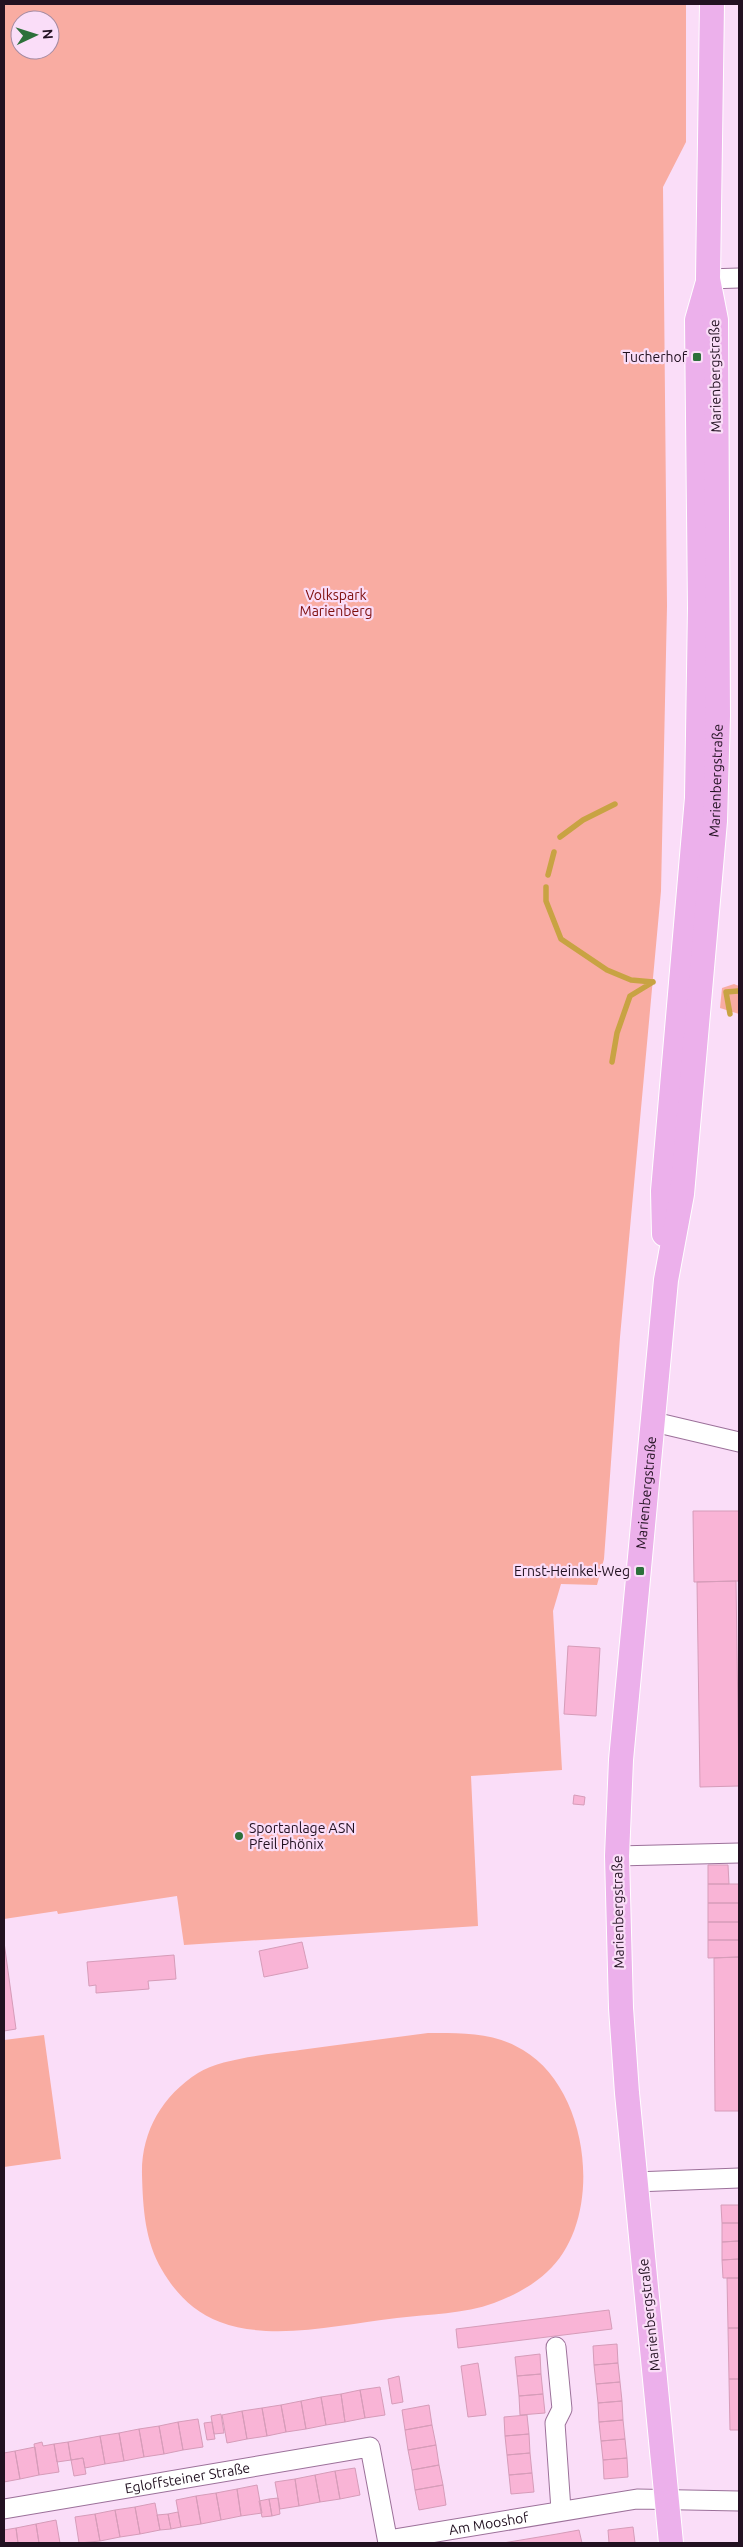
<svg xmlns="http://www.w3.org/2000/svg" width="743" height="2547" font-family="Ubuntu,sans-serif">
<rect width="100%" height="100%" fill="#faddf8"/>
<path fill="#f9aca2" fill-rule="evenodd" d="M4,4H686V142L663,187L667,606L661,891L620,1337L604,1559L597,1585L561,1584L553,1611L562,1770L471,1776L478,1926L184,1945L177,1896L58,1914L57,1911L4,1919ZM20,20H50V50H20Z
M734,984L739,986V1014L720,1008L722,988Z
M428,2033C461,2033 494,2032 523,2050C591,2090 605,2220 547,2272C532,2286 513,2296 494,2303C464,2314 429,2314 397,2318C342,2324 273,2342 220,2322C194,2312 176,2294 162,2270C145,2241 143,2209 142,2175C141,2132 162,2096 198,2073C221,2058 272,2054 300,2050C342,2044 385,2039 428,2033Z
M44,2035L61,2159L4,2167V2040Z"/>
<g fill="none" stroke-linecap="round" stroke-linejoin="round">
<path stroke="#c8a343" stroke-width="5.5" d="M560,837L583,820L615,804
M548,875L554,852
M546,887V901L561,939L607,970L631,980L653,982
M730,1014L726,992L738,991
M612,1062L617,1033L630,996L653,982"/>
</g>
<path fill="#f9b4d6" stroke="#d69cb9" d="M693,1511H739V1581L694,1582Z
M736,1581L739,1786L700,1787L697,1582Z
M568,1646L600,1648L596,1716L564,1714Z
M574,1795L585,1797L584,1805L573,1804Z
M708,1865H728L729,1884H708Z
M708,1884H739V1903H708Z
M708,1903H739V1922H708Z
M708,1922H739V1940H708Z
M708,1940H739V1957L708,1958Z
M4,1942L16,2029L4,2031Z
M302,1942L308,1968L264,1977L259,1951Z
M174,1955L176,1979L148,1981L149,1989L96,1993V1985L89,1986L87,1962Z
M739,1957V2111H715L714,1958Z
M721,2205H739V2223H722Z
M722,2223H739V2241L722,2242Z
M739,2241V2259L722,2260V2242Z
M739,2259V2278H723L722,2260Z
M727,2278H739V2328H728Z
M609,2310L612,2329L458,2348L456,2329Z
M728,2328H739V2379H729Z
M617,2344L618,2363L594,2365L593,2346Z
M540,2354L541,2374L517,2376L515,2357Z
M478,2363L486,2415L468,2417L461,2366Z
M618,2363L620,2382L596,2384L594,2365Z
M541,2374L543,2394L519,2396L517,2376Z
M399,2376L403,2402L392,2404L388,2379Z
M729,2379H739V2430H730Z
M620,2382L622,2401L598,2403L596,2384Z
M380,2387L385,2415L365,2418L360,2390Z
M360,2390L365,2418L345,2422L341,2394Z
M341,2394L345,2422L326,2425L321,2397Z
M543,2394L545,2413L520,2415L519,2396Z
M321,2397L326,2425L306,2429L301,2401Z
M301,2401L306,2429L286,2432L281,2405Z
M622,2401L623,2420L599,2422L598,2403Z
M281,2405L286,2432L267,2436L262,2408Z
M429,2405L432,2425L405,2430L402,2410Z
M262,2408L267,2436L247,2439L242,2411Z
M242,2411L247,2439L227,2443L222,2415Z
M221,2414L224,2433L214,2434L211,2416Z
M527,2415L529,2434L505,2436L504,2417Z
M198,2419L203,2447L183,2450L178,2422Z
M623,2420L625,2439L601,2441L599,2422Z
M178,2422L183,2450L164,2454L159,2426Z
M212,2422L215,2439L207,2440L204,2423Z
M432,2425L436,2445L408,2450L405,2430Z
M159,2426L164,2454L144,2457L139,2429Z
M139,2429L144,2457L124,2461L119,2433Z
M119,2433L124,2461L105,2464L100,2436Z
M529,2434L530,2453L507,2455L505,2436Z
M100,2436L105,2464L85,2468L83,2458L71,2460L68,2442Z
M625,2439L627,2458L603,2460L601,2441Z
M42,2442L43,2446L54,2444L59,2472L39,2475L34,2444Z
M68,2442L71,2460L57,2462L54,2444Z
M436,2445L439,2465L412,2470L408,2450Z
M35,2447L39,2475L20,2479L15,2451Z
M15,2451L20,2479L4,2482V2453Z
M530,2453L532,2473L509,2475L507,2455Z
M83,2458L86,2474L74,2476L71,2460Z
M627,2458L628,2477L604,2479L603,2460Z
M439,2465L443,2485L415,2490L412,2470Z
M355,2468L360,2495L340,2499L335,2471Z
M335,2471L340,2499L320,2502L315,2475Z
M532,2473L534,2492L511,2494L509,2475Z
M315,2475L320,2502L299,2506L295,2479Z
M295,2479L299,2506L280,2509L275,2482Z
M257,2485L262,2513L241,2516L237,2489Z
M443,2485L446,2505L419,2510L415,2490Z
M237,2489L241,2516L221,2520L216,2493Z
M216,2493L221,2520L201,2524L196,2496Z
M196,2496L201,2524L181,2527L176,2500Z
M278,2498L280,2514L272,2516L269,2499Z
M269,2499L272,2516L262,2517L259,2501Z
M155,2503L160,2530L140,2534L135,2507Z
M135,2507L140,2534L120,2537L115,2510Z
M115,2510L120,2537L100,2541L95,2514Z
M178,2512L181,2527L171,2529L168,2514Z
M95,2514L100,2541L79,2543L75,2517Z
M168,2514L171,2529L160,2530L157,2515Z
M56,2520L60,2543H39L36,2524Z
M36,2524L39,2543H18L16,2528Z
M633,2527L635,2543H609L608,2530Z
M16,2528L18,2543H4V2530Z
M579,2530L582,2543H503L557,2534Z"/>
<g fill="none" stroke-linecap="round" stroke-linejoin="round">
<defs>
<g id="minor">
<path d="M708,279L739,278"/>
<path d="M654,1422L739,1442"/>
<path d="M617,1856L739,1853"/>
<path d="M635,2182L739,2178"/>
<path d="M556,2347L562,2409L555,2423L561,2510"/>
<path id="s1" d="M4,2509L370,2447L388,2543"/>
<path id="s2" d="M388,2540L637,2499L739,2501"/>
</g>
<g id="major">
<path d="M664,1234L663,1191L697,798L700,608L697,320L707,285"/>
<path id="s3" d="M671,2543L627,2093L621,2008L617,1856L621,1760L666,1280L682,1194L715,821L718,716L716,320L708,279L712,4"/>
</g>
</defs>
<use href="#minor" stroke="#9c719a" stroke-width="21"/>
<use href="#major" stroke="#fff" stroke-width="26"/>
<use href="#minor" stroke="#fff" stroke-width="19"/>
<use href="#major" stroke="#ecb0eb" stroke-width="24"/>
</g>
<g fill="#2c703a" stroke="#faddf8" stroke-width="2">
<rect x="692" y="352" width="10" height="10" rx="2.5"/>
<rect x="635" y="1566" width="10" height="10" rx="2.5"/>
<circle cx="239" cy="1836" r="5"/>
</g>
<g text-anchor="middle" stroke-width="4.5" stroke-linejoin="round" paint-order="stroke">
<g font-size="14" fill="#221121" stroke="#faddf8" text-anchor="end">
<text x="687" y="362">Tucherhof</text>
<text x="630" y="1576">Ernst-Heinkel-Weg</text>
<text x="249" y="1833" text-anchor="start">Sportanlage ASN<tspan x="249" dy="16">Pfeil Phönix</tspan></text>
</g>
<g font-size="14" fill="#221121" stroke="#faddf8">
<text transform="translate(715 376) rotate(-91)" y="5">Marienbergstraße</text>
<text dy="5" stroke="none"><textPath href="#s3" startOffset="1770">Marienbergstraße</textPath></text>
<text dy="5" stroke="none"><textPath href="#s3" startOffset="1054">Marienbergstraße</textPath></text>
<text transform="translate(618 1912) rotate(-91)" y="5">Marienbergstraße</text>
<text transform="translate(649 2315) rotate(-96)" y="5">Marienbergstraße</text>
<text dy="5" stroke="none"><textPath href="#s1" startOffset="186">Egloffsteiner Straße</textPath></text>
<text dy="5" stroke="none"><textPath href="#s2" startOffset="102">Am Mooshof</textPath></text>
</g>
<g font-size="14" fill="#7e0e0d" stroke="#faddf8">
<text x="336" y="600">Volkspark<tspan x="336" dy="16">Marienberg</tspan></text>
</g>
</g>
<rect width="743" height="2547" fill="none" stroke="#221121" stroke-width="10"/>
<g transform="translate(35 35) rotate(86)"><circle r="24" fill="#faddf8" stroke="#a48ba2"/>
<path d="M0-4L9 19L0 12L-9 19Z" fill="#2c703a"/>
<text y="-8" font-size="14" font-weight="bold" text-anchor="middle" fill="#221121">N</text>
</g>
</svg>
